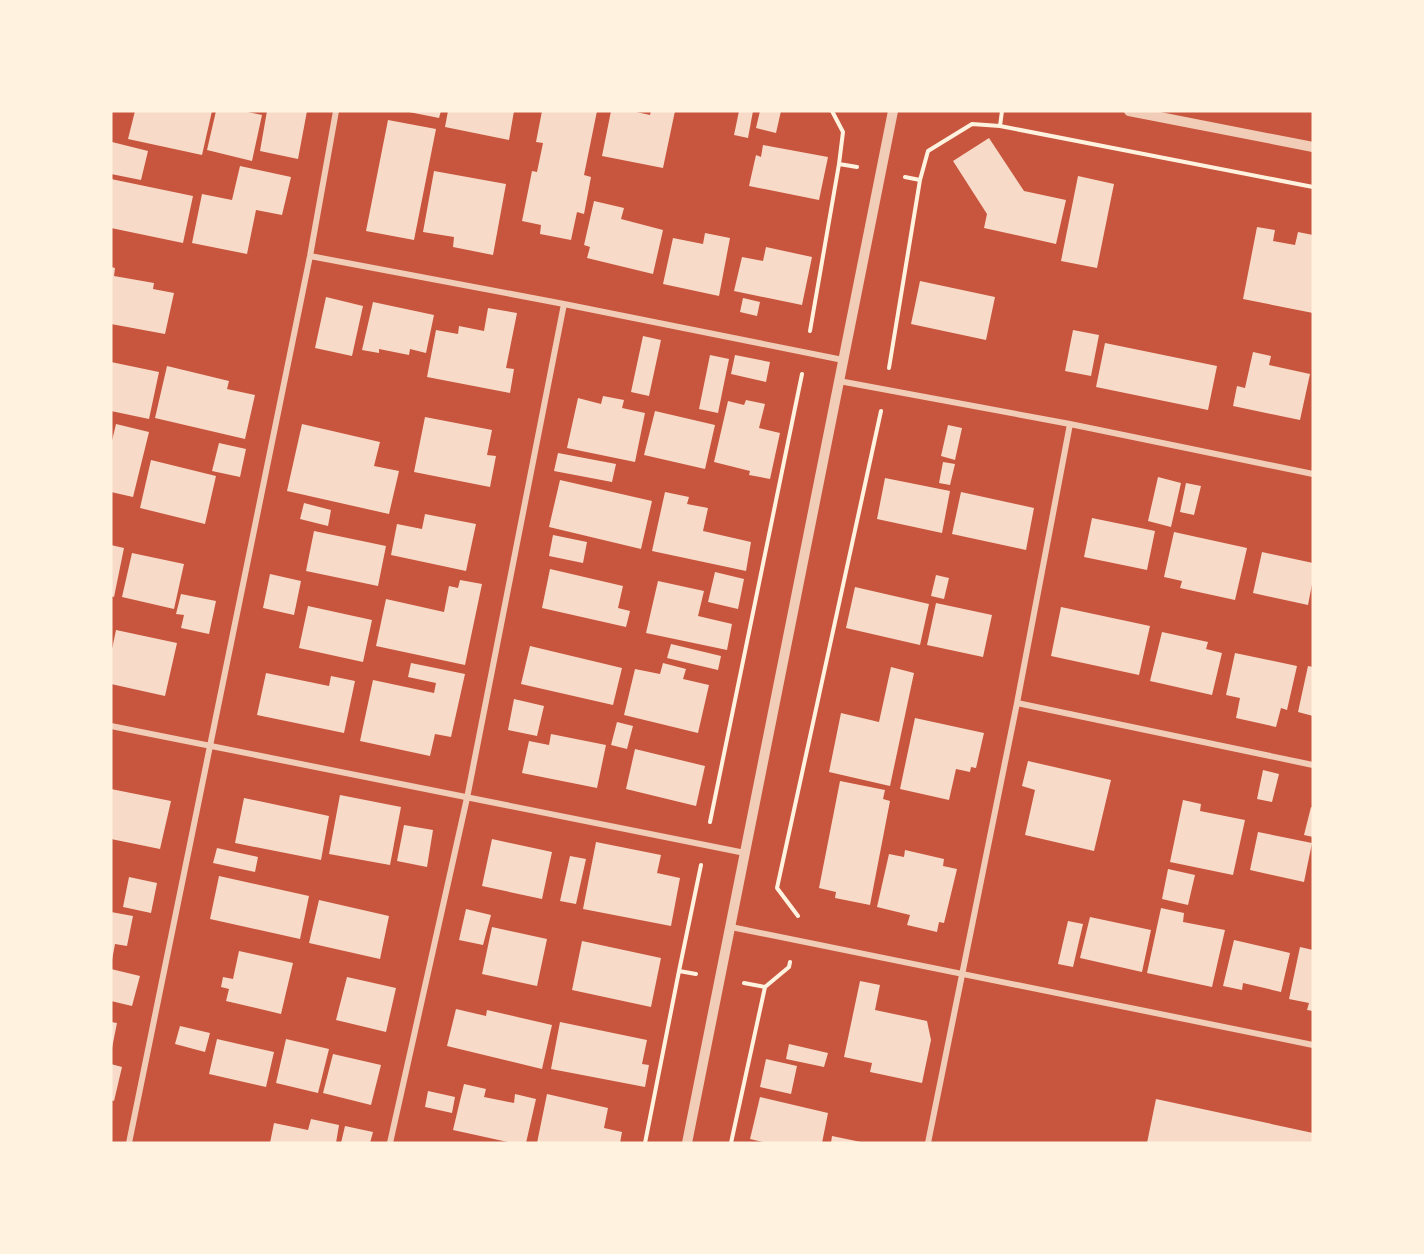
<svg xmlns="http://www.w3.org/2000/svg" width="1424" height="1254" font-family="'Alegreya Sans',sans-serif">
<rect width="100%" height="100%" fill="#c8553d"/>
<path fill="#f7dbc8" d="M135,111H212L202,155L128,139Z
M216,111H243L262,115L252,161L207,150Z
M267,111H307L298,159L260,151Z
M404,111H441L439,118Z
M448,111H514L509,140L445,127Z
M542,111H597L584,175L591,177L584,214L577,212L571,240L540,234L541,225L522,221L532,171L537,172L543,143L536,142Z
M611,111H632L650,115L651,111H675L663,168L602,156Z
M739,111H753L748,138L734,135Z
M760,111H781L776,133L756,128Z
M388,120L436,129L414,240L366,231Z
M989,138L1024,191L1066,200L1056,244L984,228L987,214L953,161Z
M112,142L148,151L141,180L111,174Z
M763,145L828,157L819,200L749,186L756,155L761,157Z
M240,166L291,177L282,215L256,210L247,254L192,243L202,194L232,200Z
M434,171L506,184L493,255L453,247L454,237L423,232Z
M1078,176L1114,184L1097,268L1061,261Z
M111,179L193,196L183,243L111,228Z
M594,201L624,208L621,219L663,230L653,274L587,258L590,247L584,245Z
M1257,227L1275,230L1273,241L1295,245L1298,232L1313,235V313L1243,299Z
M705,233L730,238L719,296L663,284L673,238L703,244Z
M766,247L812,257L802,305L734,291L742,257L763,261Z
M111,267L115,268L114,276L154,283L153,289L174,293L165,334L111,324Z
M920,281L995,297L986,340L911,324Z
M326,297L363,306L352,356L315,348Z
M743,298L760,302L757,316L740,312Z
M373,302L434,315L426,353L410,349L409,355L379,349V353L362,350Z
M488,308L517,313L506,368L514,369L510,393L427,377L436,330L458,334L459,326L484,331Z
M1073,330L1099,335L1091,376L1065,371Z
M643,336L661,340L649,396L631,392Z
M1105,343L1217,366L1208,410L1096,387Z
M1253,352L1271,356L1269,365L1310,374L1300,420L1233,406L1237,386L1245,388Z
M710,355L729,359L718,413L699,409Z
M735,355L770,362L766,382L731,374Z
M111,362L159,372L149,419L111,411Z
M167,366L229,381L227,389L255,395L245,439L155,418Z
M603,396L624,400L622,408L645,413L635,462L567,448L578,398L601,404Z
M746,400L765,404L759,428L780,433L770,479L749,475L750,471L714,462L728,401L744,405Z
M655,411L715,425L705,469L644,455Z
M425,417L492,430L487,455L496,456L490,487L414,472Z
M116,424L149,432L133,497L111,492V445Z
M302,424L380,442L374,466L399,471L389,514L287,491Z
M948,425L962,428L955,460L941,456Z
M219,443L246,449L240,477L212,471Z
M558,453L616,464L612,482L554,471Z
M151,460L216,476L205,524L140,508Z
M943,462L955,464L950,485L939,483Z
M1158,477L1181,483L1171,527L1148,521Z
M885,478L950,491L942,533L877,519Z
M560,480L652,501L641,549L549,527Z
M1186,483L1201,486L1194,515L1180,512Z
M665,492L689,497L687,504L708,508L703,531L751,542L746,571L652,551Z
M961,492L1034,508L1026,550L952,534Z
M304,503L331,510L328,526L300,519Z
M425,514L476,524L466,571L391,555L397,524L422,529Z
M1092,518L1155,531L1147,570L1084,557Z
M314,531L386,546L378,586L306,571Z
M1174,532L1247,548L1235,600L1180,588L1182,581L1164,577Z
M553,535L587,542L583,563L549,556Z
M111,545L124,548L114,597L111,596Z
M1262,552L1313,563V579L1308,605L1253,593Z
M132,553L184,564L174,609L122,597Z
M550,569L623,586L618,608L630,611L626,627L542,608Z
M715,572L744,579L738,609L708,602Z
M270,574L301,581L294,615L263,608Z
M936,575L949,578L944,599L931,596Z
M460,580L482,584L465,665L376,646L386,599L444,612L449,586L458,588Z
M658,581L704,591L698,616L732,624L727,650L646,633Z
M855,587L929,604L920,645L846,628Z
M181,594L216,601L209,634L181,628L184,615L176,614Z
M936,603L992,615L983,657L927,645Z
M308,606L372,620L363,662L299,648Z
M1061,607L1150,626L1139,675L1051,656Z
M116,630L177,643L165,696L111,684V654Z
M1162,632L1208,642L1206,649L1222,653L1212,695L1150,681Z
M671,644L721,656L718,670L667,658Z
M530,646L622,668L613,705L521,684Z
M1235,653L1297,666L1287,710L1281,708L1276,727L1236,718L1240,698L1226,695Z
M411,663L465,674L451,737L435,734L430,756L360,741L373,680L434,693L436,683L408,677Z
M663,663L686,669L683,679L709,685L698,733L624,715L635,669L660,674Z
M1308,666L1313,667V716L1298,712Z
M891,667L914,673L890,786L829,772L841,713L879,722Z
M266,673L329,686L331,676L355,681L344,733L257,715Z
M514,699L544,706L537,736L508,730Z
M915,718L984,733L976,768L971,767L970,772L956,769L949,800L900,789Z
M617,722L633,726L627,749L611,745Z
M551,734L606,745L597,788L522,773L529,741L549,745Z
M635,749L705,766L696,806L626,789Z
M1028,761L1111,780L1094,851L1025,835L1035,790L1022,786Z
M1263,770L1279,774L1272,802L1257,799Z
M840,781L885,790L883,799L890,801L870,905L835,898L836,892L819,888Z
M111,789L171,801L160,849L111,839Z
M340,795L401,807L390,865L329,854Z
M244,798L329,816L321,860L235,843Z
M1183,800L1201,804L1200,811L1245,820L1233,875L1170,862Z
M1311,807L1313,808V837L1304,835Z
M404,825L433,830L427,867L397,861Z
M1258,832L1312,843L1304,882L1250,870Z
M492,839L552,852L542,899L482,886Z
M596,842L661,855L657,873L680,878L671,926L583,909Z
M217,848L258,857L255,872L213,863Z
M905,850L944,859L943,866L957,869L944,923L939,922L937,932L907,925L910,915L877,907L889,854L904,857Z
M570,856L586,859L576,904L560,901Z
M1168,869L1195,875L1188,905L1162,899Z
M219,876L309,896L300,939L210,919Z
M129,877L157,883L151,913L123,907Z
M319,900L389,916L380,959L309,943Z
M1161,908L1184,913L1183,922L1225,930L1212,987L1147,973Z
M466,909L491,915L483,945L459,940Z
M111,912L133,916L127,946L115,944L112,960Z
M1090,917L1151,930L1142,972L1080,958Z
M1068,921L1083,924L1073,967L1058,964Z
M492,927L547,939L537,986L482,974Z
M1234,940L1290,953L1281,992L1243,983L1242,990L1223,986Z
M582,941L661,958L651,1007L572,990Z
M1300,947L1313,950V1011L1307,1010L1309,1003L1289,999Z
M239,951L293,963L281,1014L226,1001L229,989L221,987L223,977L233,979Z
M111,969L140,976L132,1006L111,1001Z
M347,977L396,988L386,1032L336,1020Z
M860,981L880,985L875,1010L927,1021L931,1040L922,1083L870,1072L872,1063L844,1057Z
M456,1009L486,1016L487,1010L552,1025L542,1069L447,1046Z
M111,1022L117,1023L112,1048H111Z
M560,1022L647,1040L642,1064L649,1065L645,1087L551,1069Z
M180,1026L210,1033L205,1052L175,1044Z
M217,1039L274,1052L266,1087L209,1074Z
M286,1039L329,1049L318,1093L276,1083Z
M789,1044L828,1053L824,1067L786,1059Z
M333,1054L381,1065L371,1105L323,1093Z
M766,1059L797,1066L791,1094L760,1087Z
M111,1064L122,1067L114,1101L111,1100Z
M464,1084L486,1089L484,1097L514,1103L515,1094L536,1099L526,1143H512L453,1130Z
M428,1091L455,1097L452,1113L425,1107Z
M547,1094L608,1108L604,1128L622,1132L620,1143H537Z
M760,1097L828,1113L822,1143H767L750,1139Z
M1156,1099L1313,1133V1143H1147Z
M311,1119L339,1125L336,1143H270L274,1123L308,1130Z
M345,1126L373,1132L370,1143H341Z
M832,1136L861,1142V1143H831Z"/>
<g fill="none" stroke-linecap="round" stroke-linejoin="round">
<path stroke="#fff3e0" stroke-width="4" d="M832,111L843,132L839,164L857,167
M1000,126L1313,187
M920,180L928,151L972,124L1000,126L1002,111
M810,331L839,164
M889,368L920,180L905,177
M710,822L802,374
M798,916L777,888L881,411
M696,974L679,971L701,865
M765,987L789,967L790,962
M645,1143L679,971
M731,1143L765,987L744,983"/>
<path stroke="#f1ccb7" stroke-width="6" d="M310,256L564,304L843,360
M839,381L1070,424L1313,474
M1017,703L1313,765
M111,726L745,853
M731,927L1313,1045
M129,1143L310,256L336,111
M390,1143L467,798L564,304
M928,1143L1017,703L1070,424"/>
<path stroke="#f1ccb7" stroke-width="10" d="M1129,111L1313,147
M687,1143L893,111"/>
</g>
<rect width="1424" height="1254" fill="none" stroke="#fff3e0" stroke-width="225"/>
</svg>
